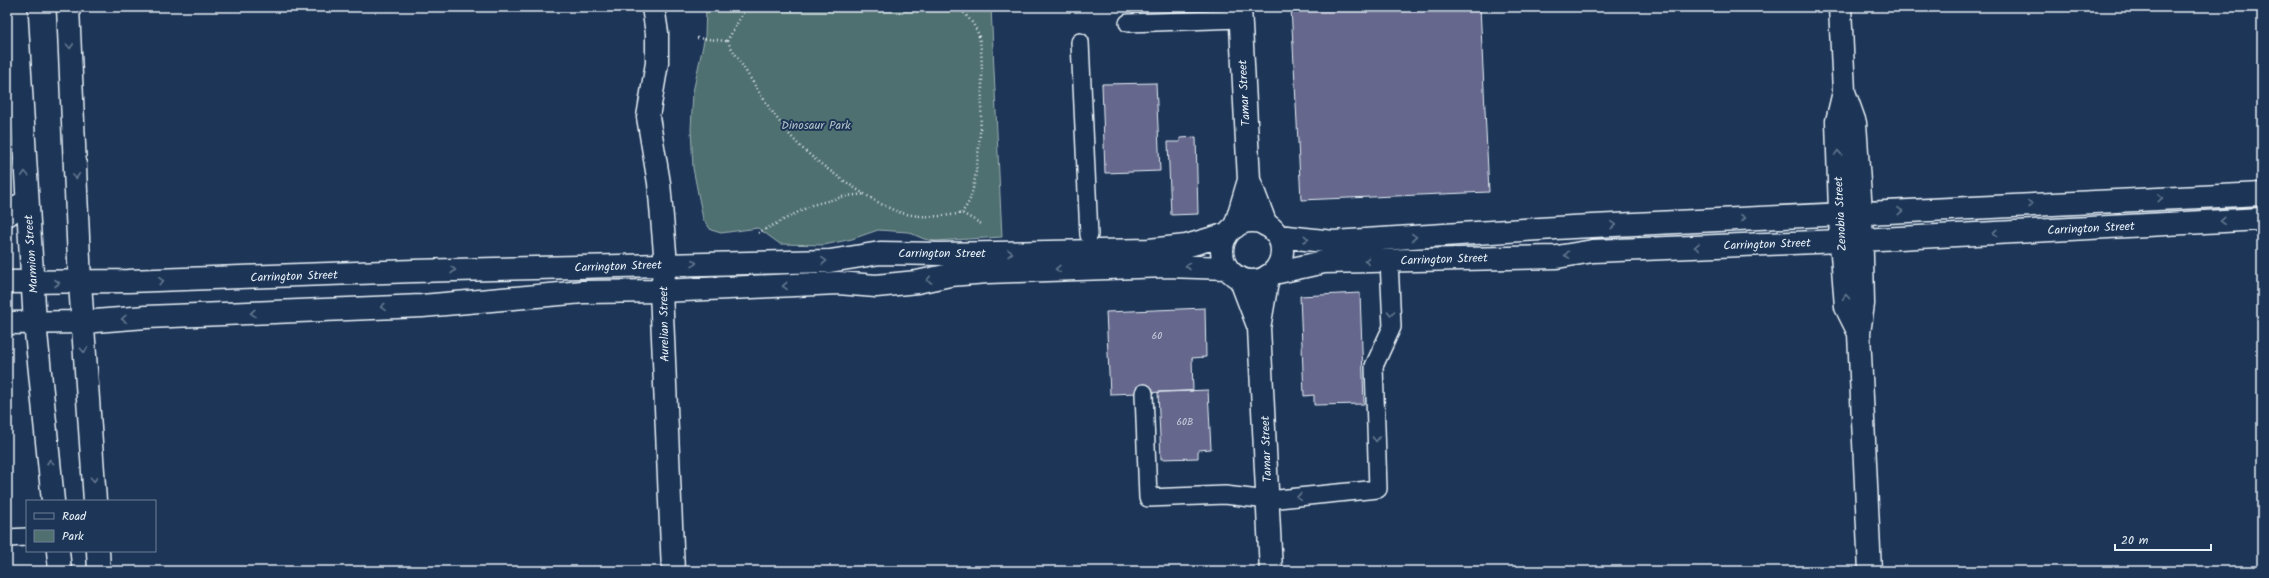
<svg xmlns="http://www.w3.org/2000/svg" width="2269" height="578" font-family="Kalam,sans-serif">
<rect width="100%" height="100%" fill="#1d3557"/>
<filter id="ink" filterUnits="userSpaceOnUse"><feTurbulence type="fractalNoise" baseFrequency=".025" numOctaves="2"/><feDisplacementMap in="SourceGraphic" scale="8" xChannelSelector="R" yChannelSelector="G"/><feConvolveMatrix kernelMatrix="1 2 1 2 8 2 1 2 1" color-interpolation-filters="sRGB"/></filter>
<g filter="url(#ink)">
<path fill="#507070" stroke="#9cb0b4" d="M706,7H991L1002,237L935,241L924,239L908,232L878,230L852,239L824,245L780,244L758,228L721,233L711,230L703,219L693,168L691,129L693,92L705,36Z"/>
<path fill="#65678c" stroke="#e8f1f8" d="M1291,7H1480L1489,192L1301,200Z
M1156,83L1160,171L1105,173L1102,84Z
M1196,137L1198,214L1171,215L1168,142H1180V138Z
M1360,293L1364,404L1314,405V395L1304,396L1300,296Z
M1205,308L1206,357L1192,358L1193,391L1110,394L1106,312Z
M1208,390L1211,449L1198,450V458L1161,459L1158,392Z"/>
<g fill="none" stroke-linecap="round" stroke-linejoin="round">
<defs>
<path id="lane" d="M1128,23L1241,19
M1080,42L1089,235
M1144,393L1148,498L1225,495L1268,500L1378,489L1374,366L1392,327L1389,260
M7,538L27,537"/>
<path id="street" d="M653,7L657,33V63L648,117L659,183L666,264L661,291L673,571
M1840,7L1844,92L1855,123L1861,212L1863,304L1859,333L1870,571
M1844,92L1837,121L1841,241L1846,307L1859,333
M1249,180L1266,225
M1235,227L1249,180L1240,7
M1268,276L1259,328L1271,571
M1240,278L1259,328"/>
<path id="secondary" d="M1222 251a30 30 0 1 1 60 0a30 30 0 1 1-60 0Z
M1278,236L1333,242L1572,227L2262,194
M1274,273L1324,262L1557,257L1593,251L1841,241L2262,219
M7,282L128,281L414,271L830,261L880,253L941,254L1149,250L1186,246L1227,234
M7,323L82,322L146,317L422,306L583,292L661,291L838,283L876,286L917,282L950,275L987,272L1167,266L1227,268"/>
<path id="primary" d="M16,7L35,323L53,501
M68,7L80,283L95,501
M7,215L27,200
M58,551L60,571
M98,551L99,571"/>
</defs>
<use href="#lane" stroke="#e8f1f8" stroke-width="20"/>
<use href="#street" stroke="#e8f1f8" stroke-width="25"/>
<use href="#secondary" stroke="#e8f1f8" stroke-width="25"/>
<use href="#primary" stroke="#e8f1f8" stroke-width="25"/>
<path stroke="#e8f1f8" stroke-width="2.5" stroke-dasharray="1 3" stroke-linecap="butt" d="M958,7C967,16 976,25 979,37C986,64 980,174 970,199C968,204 965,208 962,213
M697,38L727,41
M727,41C749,75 769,112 796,142C813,161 878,207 902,213C921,218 944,217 962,213L983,225
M727,41L743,13L751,7
M758,233L812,205L846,196L865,194"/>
<use href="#lane" stroke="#1d3557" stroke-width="17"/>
<use href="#street" stroke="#1d3557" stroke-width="22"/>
<use href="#secondary" stroke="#1d3557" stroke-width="22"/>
<use href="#primary" stroke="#1d3557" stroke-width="22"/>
</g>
<defs><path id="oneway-chevron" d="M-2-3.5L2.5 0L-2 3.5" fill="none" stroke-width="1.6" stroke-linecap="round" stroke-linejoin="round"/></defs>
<g stroke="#64778f">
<use href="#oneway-chevron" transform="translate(70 46) rotate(87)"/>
<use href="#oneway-chevron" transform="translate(1838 153) rotate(-92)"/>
<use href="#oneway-chevron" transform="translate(25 174) rotate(-93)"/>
<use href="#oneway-chevron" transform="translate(76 176) rotate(87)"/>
<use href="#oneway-chevron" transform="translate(2160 198) rotate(-3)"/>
<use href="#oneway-chevron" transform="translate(2030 204) rotate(-3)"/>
<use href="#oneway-chevron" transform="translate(1900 211) rotate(-3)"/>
<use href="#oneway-chevron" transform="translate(1743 218) rotate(-3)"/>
<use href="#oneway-chevron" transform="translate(2223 221) rotate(177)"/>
<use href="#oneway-chevron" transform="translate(1613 225) rotate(-3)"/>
<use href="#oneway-chevron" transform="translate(1995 233) rotate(177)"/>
<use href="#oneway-chevron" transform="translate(1414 237) rotate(-4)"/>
<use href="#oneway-chevron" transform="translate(1306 239) rotate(6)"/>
<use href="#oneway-chevron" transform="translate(1697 247) rotate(178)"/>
<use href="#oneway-chevron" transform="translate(1010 253) rotate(-1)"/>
<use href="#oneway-chevron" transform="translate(1567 255) rotate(170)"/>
<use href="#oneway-chevron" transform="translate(824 261) rotate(-2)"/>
<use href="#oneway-chevron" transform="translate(1367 261) rotate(178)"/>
<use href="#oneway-chevron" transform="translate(694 263) rotate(-1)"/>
<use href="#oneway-chevron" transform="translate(1188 266) rotate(-180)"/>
<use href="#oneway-chevron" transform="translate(1058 269) rotate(178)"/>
<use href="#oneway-chevron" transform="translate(453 270) rotate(-1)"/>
<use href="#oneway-chevron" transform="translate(929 280) rotate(168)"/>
<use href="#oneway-chevron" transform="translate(161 281) rotate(-2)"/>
<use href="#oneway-chevron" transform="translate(57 283)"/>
<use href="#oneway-chevron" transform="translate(785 286) rotate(177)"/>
<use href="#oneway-chevron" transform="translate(1846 297) rotate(-94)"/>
<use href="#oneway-chevron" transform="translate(383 307) rotate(177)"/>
<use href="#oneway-chevron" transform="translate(253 313) rotate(177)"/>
<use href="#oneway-chevron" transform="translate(1391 313) rotate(88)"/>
<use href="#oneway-chevron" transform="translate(124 319) rotate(176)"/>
<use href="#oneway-chevron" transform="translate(84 350) rotate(86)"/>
<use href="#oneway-chevron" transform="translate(1376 439) rotate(88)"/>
<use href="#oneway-chevron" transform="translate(50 462) rotate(-95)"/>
<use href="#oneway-chevron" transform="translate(94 479) rotate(87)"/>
<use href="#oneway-chevron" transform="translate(1299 497) rotate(175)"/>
</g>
</g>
<g text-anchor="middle" stroke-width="4" stroke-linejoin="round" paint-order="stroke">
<g font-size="10" fill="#c7cedd">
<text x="1157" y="339">60</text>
<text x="1185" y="425">60B</text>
</g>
<g font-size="12" fill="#e8f1f8" stroke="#1d3557">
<text transform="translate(1244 93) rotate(-93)" y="4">Tamar Street</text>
<text transform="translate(1840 214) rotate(-93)" y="4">Zenobia Street</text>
<text transform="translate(2091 228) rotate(-3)" y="4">Carrington Street</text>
<text transform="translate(1767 244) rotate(-2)" y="4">Carrington Street</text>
<text x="942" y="257">Carrington Street</text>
<text transform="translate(31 254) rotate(-94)" y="4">Marmion Street</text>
<text transform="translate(1444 259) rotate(-2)" y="4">Carrington Street</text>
<text transform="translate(618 266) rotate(-2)" y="4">Carrington Street</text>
<text transform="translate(294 276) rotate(-2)" y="4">Carrington Street</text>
<text transform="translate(664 324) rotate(-91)" y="4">Aurelian Street</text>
<text transform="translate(1266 449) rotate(-92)" y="4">Tamar Street</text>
</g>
<g font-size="12" fill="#b3c4c8" stroke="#1d3557">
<text x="816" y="129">Dinosaur Park</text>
</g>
</g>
<rect width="2269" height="578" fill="none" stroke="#1d3557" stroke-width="24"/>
<rect x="12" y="12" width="2245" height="554" fill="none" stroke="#e8f1f8" stroke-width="1.5" filter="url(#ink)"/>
<rect x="26" y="500" width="130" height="52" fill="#1d3557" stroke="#6e8097"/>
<rect x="34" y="513" width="20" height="6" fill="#1d3557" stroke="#6e8097"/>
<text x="62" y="520" font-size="12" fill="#e8f1f8">Road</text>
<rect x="34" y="530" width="20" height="12" fill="#507070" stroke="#6e8097"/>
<text x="62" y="540" font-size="12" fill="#e8f1f8">Park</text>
<path d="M2115 544v6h96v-6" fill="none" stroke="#e8f1f8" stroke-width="2"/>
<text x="2121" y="544" font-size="12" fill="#e8f1f8" stroke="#1d3557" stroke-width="3" paint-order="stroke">20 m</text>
</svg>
